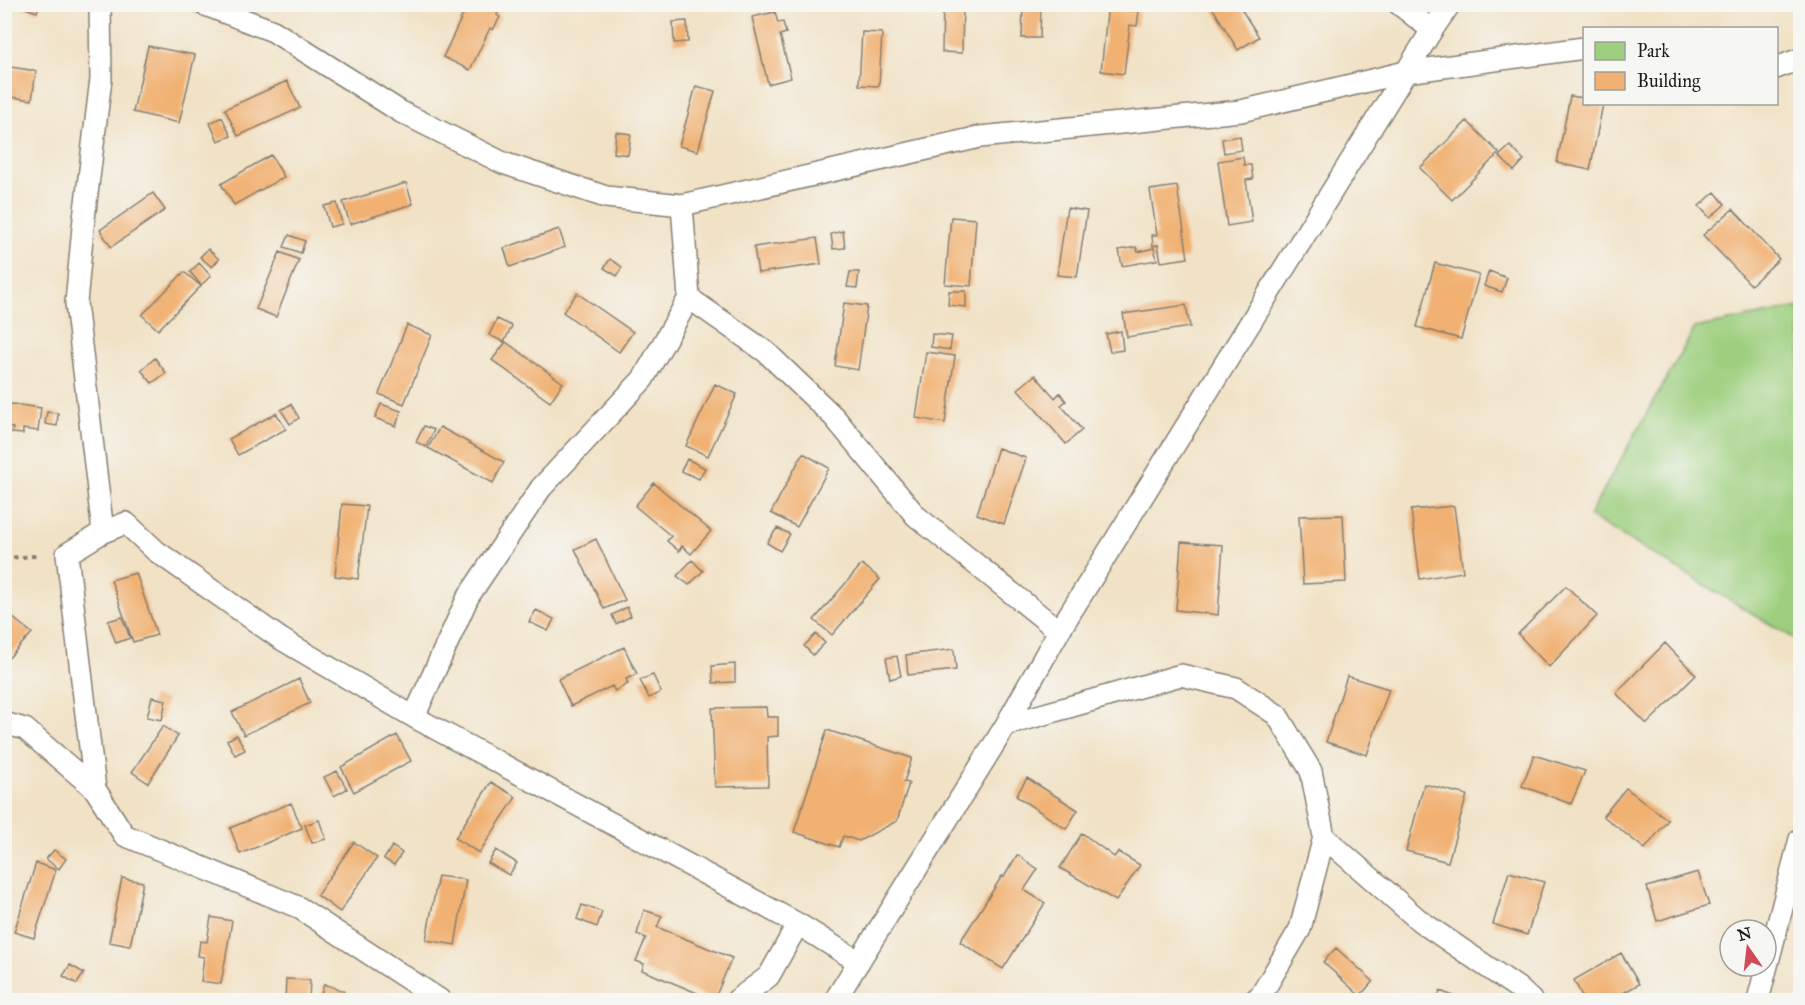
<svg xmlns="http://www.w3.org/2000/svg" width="1805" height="1005" font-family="'IM FELL Great Primer',serif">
<rect width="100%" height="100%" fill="#f6f6f2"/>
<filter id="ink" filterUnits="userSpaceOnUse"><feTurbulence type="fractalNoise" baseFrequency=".0167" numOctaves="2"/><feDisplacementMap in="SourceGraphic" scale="12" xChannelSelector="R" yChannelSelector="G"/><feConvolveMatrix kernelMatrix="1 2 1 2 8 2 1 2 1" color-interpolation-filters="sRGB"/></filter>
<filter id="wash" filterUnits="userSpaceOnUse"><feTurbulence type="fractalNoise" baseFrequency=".008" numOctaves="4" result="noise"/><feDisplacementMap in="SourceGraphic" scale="24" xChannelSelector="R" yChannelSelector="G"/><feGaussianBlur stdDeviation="1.35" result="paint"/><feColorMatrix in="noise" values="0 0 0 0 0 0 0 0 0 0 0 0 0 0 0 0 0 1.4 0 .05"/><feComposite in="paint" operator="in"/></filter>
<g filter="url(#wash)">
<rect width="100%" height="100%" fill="#f1e2c6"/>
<path fill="#9dcf7e" stroke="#5c764d" stroke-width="1.5" d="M1800,307V642L1589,516L1695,328Z"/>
<g id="blocks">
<path fill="#f1b172" d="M14,4H40L37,12Z
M468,4H501L497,15L500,17L493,30L490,28L470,70L443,57Z
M943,4H963L962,53L942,52Z
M1023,4H1041L1040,38H1022Z
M1108,4H1132V11H1139L1137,26L1130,25L1124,74L1101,71Z
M1210,4H1238L1259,37L1238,50Z
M775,12L778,23L783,22L786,33L780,35L791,78L768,84L752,17Z
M687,21L688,42L674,43L673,22Z
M862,32L882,33L879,86L859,85Z
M148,46L195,55L179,123L133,112Z
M4,66L36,71L32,100L4,96Z
M287,81L300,108L238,136L225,109Z
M696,86L715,91L698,151L679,146Z
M1570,96L1584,98V104H1603L1590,170L1557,163Z
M222,117L231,136L218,141L210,123Z
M1467,121L1499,153L1452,200L1420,168Z
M616,132L631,134L628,155L614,153Z
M1240,136L1242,150L1224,153L1222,139Z
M1510,146L1524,160L1514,171L1499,156Z
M271,155L284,177L234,205L221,184Z
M1243,157L1244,165H1251L1253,179L1246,180L1252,222L1227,226L1218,161Z
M406,183L413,204L350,224L343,202Z
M1177,186L1188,258L1161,262L1158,245L1153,246L1152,235H1157L1150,190Z
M1715,192L1725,204L1710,218L1699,206Z
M153,193L165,210L111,247L100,230Z
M337,203L342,224L330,227L324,206Z
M1067,208L1087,211L1077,277L1057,275Z
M1733,209L1779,259L1751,285L1703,235Z
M951,217L976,219L971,286L945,284Z
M559,229L565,247L510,267L504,248Z
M843,231L845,248L833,249L831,234Z
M289,235L305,241L301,253L284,247Z
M817,238L821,264L758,273L754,247Z
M1136,247L1138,252L1154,248L1157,260L1122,266L1119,250Z
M208,249L219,259L212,267L200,257Z
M280,252L299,260L276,317L256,309Z
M610,259L622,267L617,276L604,268Z
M199,263L211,276L201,285L190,272Z
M1435,263L1479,275L1461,339L1417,327Z
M1489,271L1507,278L1502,292L1484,286Z
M184,272L201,286L158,330L142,315Z
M850,272H859L857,288L847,287Z
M949,291H966V307L948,305Z
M577,293L633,332L619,352L563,312Z
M844,303L867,306L858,370L835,366Z
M1186,305L1190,327L1127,337L1123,314Z
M497,319L512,326L504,342L489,335Z
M407,325L432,335L404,404L379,394Z
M1121,331L1123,350L1110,352L1106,334Z
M932,334L952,336L950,350L931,347Z
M506,342L563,383L550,402L492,360Z
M926,352L955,356L945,423L916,418Z
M155,358L166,373L152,383L141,370Z
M1035,375L1055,398L1060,393L1066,401L1061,405L1082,430L1066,444L1018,389Z
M715,384L737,394L708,456L686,446Z
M4,403L41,408L38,431L23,429V434L12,433L13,428L4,427Z
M291,404L299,418L290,424L281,410Z
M381,404L401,411L396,426L375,418Z
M47,412L58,413L57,426L45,424Z
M276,413L286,429L238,455L229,439Z
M424,426L434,430L426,447L416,442Z
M440,427L504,462L493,483L428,448Z
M998,448L1026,458L1004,524L977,514Z
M803,453L829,468L797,527L771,513Z
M687,459L705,468L699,479L681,471Z
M654,483L711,531L691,554L682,546L679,551L667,541L671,536L635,506Z
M342,504L367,506L358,579L335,576Z
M1454,506L1463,572L1420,579L1411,510Z
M1343,515L1346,582L1303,584L1299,516Z
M777,528L790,534L780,551L767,543Z
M596,539L625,600L604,609L575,549Z
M1181,542L1223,545L1218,615L1176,610Z
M692,560L703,571L689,585L677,576Z
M862,564L880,579L832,635L814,620Z
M136,573L157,635L133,642L111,580Z
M1566,586L1597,616L1549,667L1518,634Z
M627,607L631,616L616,624L612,615Z
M536,610L554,619L548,631L529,622Z
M12,617L32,633L4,663V625Z
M122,617L130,638L116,643L108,621Z
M816,634L825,643L813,655L804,646Z
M1665,643L1696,675L1647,724L1616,693Z
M624,647L637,674L626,679L628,684L615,691L612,686L571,706L558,679Z
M954,649L956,670L908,675L906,655Z
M897,656L901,676L890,679L886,658Z
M735,664V682L713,683L712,666Z
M653,675L661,692L649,698L640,680Z
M1347,676L1389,689L1367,755L1326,742Z
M299,679L310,703L244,735L232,712Z
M152,697L166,700L162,720L147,717Z
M766,707L767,717H778V736L767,737L768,786L715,787L712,708Z
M163,726L178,736L148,783L132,772Z
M827,730L912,758L904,782L909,783L897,821L859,841L843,836L839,847L794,832Z
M237,735L245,750L235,755L227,740Z
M397,735L411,761L354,792L341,767Z
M1534,755L1585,771L1571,804L1522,786Z
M337,771L347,789L334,796L324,777Z
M1027,778L1078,810L1066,829L1016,796Z
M491,782L516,797L479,853L455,838Z
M1424,784L1467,795L1448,862L1406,851Z
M1626,788L1668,820L1645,849L1603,816Z
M291,803L302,828L240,854L230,828Z
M319,820L326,839L312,843L305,825Z
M1082,833L1114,857L1118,852L1140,865L1116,901L1060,868Z
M354,842L377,858L340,912L317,895Z
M392,846L402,853L394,865L384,859Z
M54,850L66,859L59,869L46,859Z
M496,850L517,863L509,875L488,863Z
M1017,855L1038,869L1024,890L1045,903L1003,969L960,942L1002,876L1004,877Z
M36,863L56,870L34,938L14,932Z
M1509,872L1544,882L1527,935L1493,924Z
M1698,872L1709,905L1657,921L1647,887Z
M438,876L466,880L455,945L426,940Z
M122,878L143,882L130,946L109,942Z
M582,905L602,912L597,927L577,919Z
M644,910L662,916L657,927L732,958L714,1000L642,970L644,964L636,961L646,938L637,934Z
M211,917L232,921L221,984L201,981L204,957L198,956L200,941L207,942Z
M1336,948L1373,981L1360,996L1323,962Z
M1621,953L1639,984L1611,1000H1584L1574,980Z
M70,965L84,973L77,984L63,976Z
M286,979L310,980L309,1000H285Z
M324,984L344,991L341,1000H327L320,998Z
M1440,991L1464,1000H1437Z"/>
</g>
</g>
<g filter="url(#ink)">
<use href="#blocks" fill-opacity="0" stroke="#867f71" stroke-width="1.5"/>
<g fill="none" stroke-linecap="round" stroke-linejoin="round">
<defs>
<path id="lane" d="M100,4L101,79L83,227L76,303L103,532
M203,4L273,31L401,112L503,163L606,197L682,205L980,137L1241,111L1406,72L1432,30L1450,4
M1399,4L1432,30
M1776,68L1800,59
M682,205L689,298L766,352L834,417L916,516L1059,631
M414,717L468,597L541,488L643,379L689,298
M4,723L25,729L95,789
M1006,725L1181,675L1236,688L1277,715L1311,771L1324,837L1420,921L1518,988L1531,1000
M440,1000L298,907L124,835L95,789L67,554L103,532L126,523L156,551L281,639L414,717L798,924
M737,1000L769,976L798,924L859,962
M835,1000L1006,725L1059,631L1406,72L1584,48
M1255,1000L1261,995L1300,929L1324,837
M1758,1000L1800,839"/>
</defs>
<use href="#lane" stroke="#867f71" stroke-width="24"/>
<path stroke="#867f71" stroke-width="4" stroke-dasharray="4.5 4.5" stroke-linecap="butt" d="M4,558L37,556"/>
<use href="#lane" stroke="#fff" stroke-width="21"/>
</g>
</g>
<rect width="1805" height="1005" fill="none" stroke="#f6f6f2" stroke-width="24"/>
<rect x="1583" y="27" width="195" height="78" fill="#f6f6f2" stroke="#9f9f9c" stroke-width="1.5"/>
<rect x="1595" y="42" width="30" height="18" fill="#9dcf7e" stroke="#9f9f9c" stroke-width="1.5"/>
<text x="1637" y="57" font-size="18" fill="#1c1c1c">Park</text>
<rect x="1595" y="72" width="30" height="18" fill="#f1b172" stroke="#9f9f9c" stroke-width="1.5"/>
<text x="1637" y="87" font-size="18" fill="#1c1c1c">Building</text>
<g transform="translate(1748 948) rotate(346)"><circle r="28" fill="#f6f6f2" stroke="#9f9f9c" stroke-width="1.5"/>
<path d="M0-4.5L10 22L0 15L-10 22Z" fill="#d1495b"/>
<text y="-9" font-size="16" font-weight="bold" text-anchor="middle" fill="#1c1c1c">N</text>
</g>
</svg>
